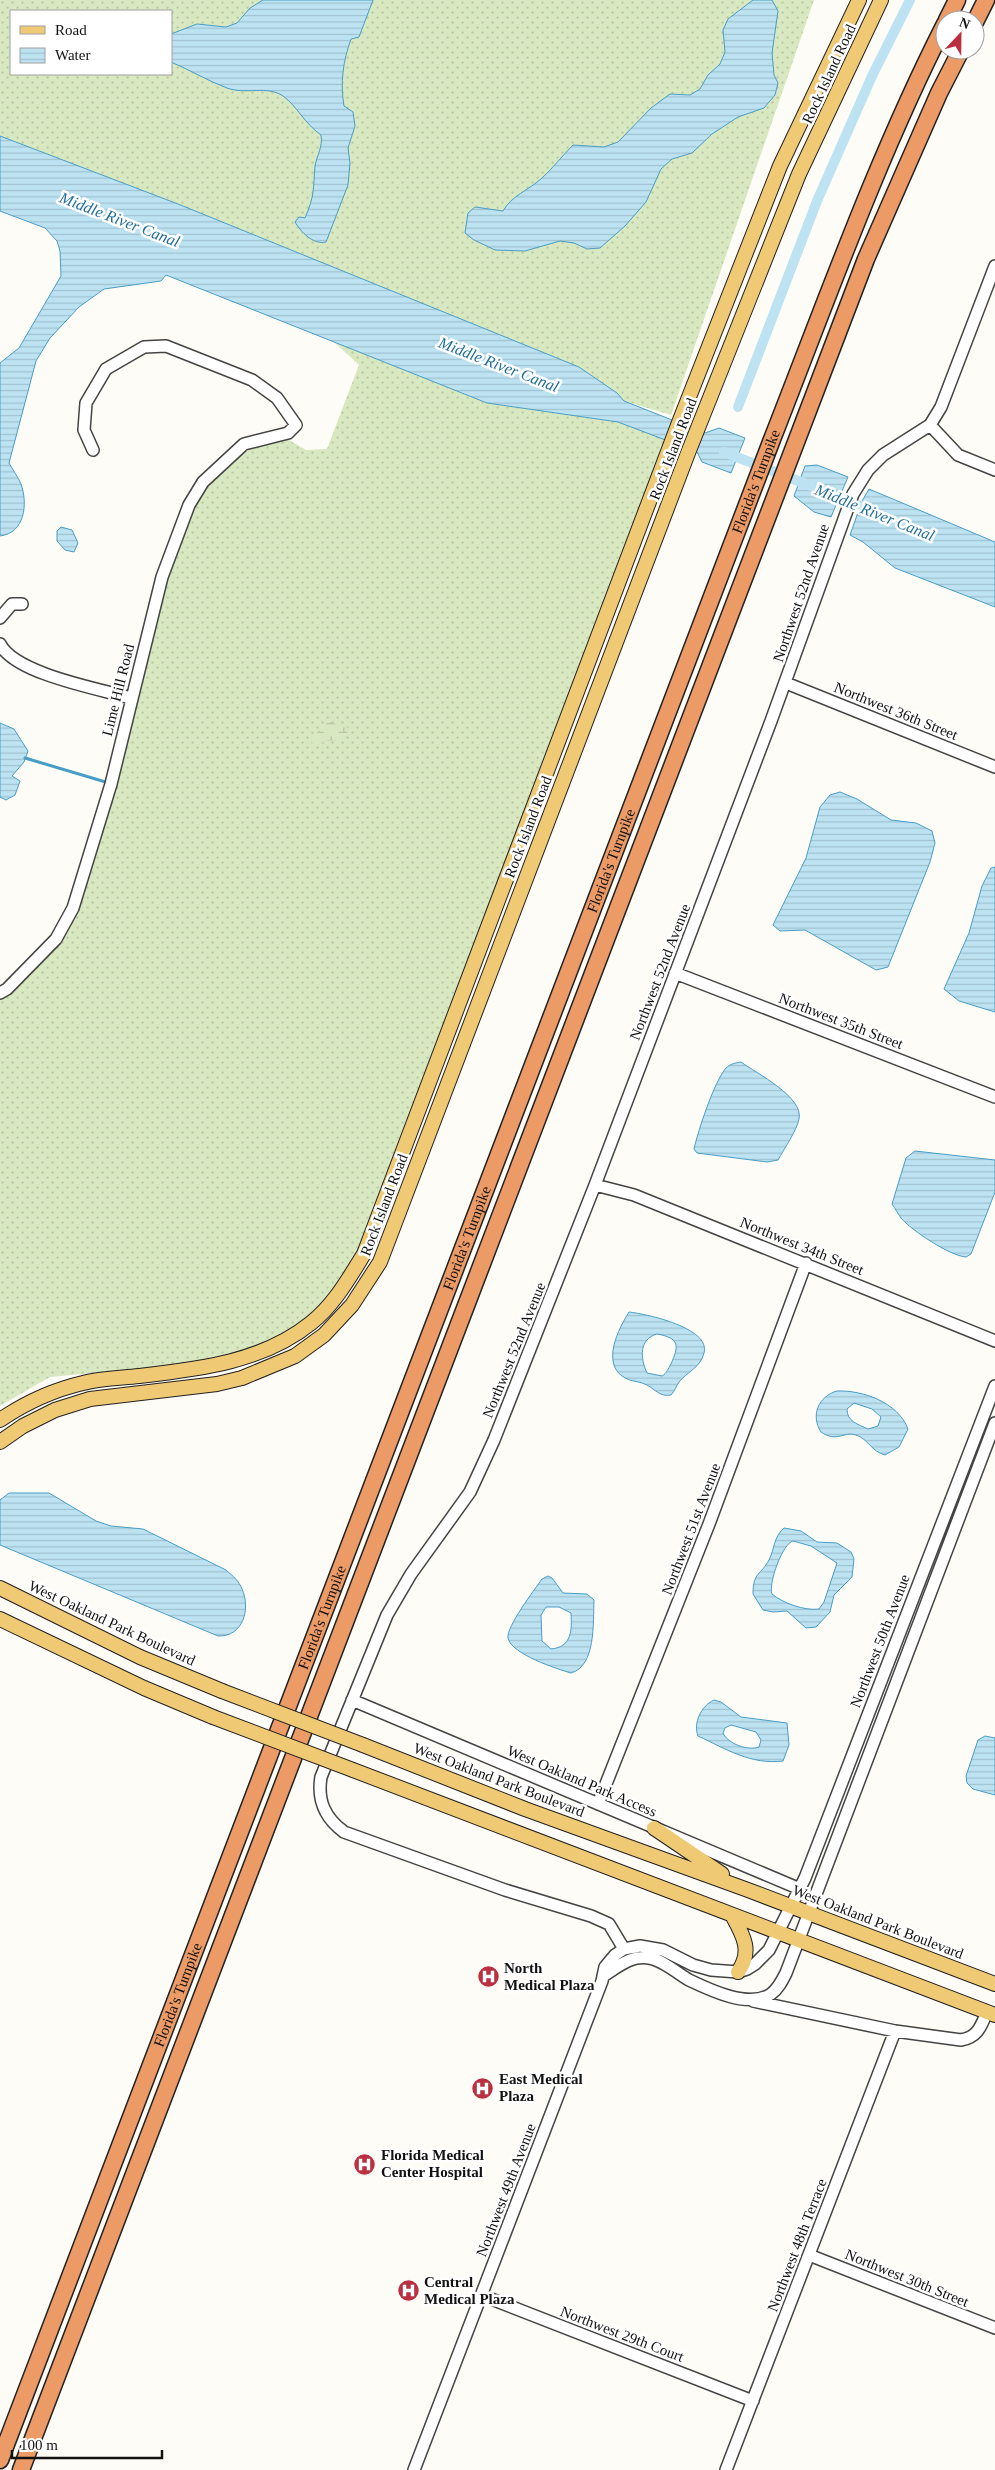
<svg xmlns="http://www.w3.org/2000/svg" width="995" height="2470" font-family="Georgia,serif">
<defs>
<pattern id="grass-dots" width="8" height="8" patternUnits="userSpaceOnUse" patternTransform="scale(1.25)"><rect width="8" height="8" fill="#d8e8c0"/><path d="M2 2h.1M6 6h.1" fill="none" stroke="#b8c6a4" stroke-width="1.8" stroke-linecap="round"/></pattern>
<pattern id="wetland-marsh" width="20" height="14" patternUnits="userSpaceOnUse" patternTransform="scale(1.25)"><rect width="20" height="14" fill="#d8e8c0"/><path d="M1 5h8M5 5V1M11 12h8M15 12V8" fill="none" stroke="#b8c6a4"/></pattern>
<pattern id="water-rules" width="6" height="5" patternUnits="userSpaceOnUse" patternTransform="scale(1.25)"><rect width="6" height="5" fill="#bde3f3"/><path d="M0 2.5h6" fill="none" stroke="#a1c2cf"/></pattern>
</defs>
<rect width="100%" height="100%" fill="#fefcf6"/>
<path fill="url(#grass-dots)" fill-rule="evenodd" d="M0,0H814L671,415L624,401L617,393L579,367L178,204L0,136ZM11,11H171V74H11Z
M334,342L487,403L618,422L669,440L361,1250L315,1317L257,1348L178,1365L50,1377L0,1406V993L56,939L72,909L189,505L244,444L289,440L306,450L327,449L359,365Z"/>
<path fill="url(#wetland-marsh)" d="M327,721L349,728L344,740L325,741L314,747L311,740Z"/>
<path fill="url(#water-rules)" stroke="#489dc6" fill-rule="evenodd" d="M263,0H373L359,37L351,39C343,61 340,83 344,106L353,112L355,126L348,148L350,163L348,185L326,242C313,245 301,232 295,222L299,217L305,218C315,195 313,189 315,166C317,155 323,147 321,135C304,123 297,106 283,96C267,85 246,95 227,88C208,81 190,70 171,62V34L197,24L226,27L237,23L250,8Z
M753,0H772L778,11L772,53L774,75L778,83L775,95L764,108L738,117L712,134L692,153L672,159L661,169L646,202L625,226L600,248L587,249L574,243L560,241L525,251L495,250L474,240L465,233L468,213L475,207L503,211C511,196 529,190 542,178C553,168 562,156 573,145L604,147L618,142L651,108L670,94L690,95L700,89L708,75L720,64L725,52L723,30L728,19Z
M0,136L178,204L579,367L617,393L624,401L705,433L719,428L745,438L731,473L702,462L697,452L618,422L487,403L166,275L161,281L104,289L79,307L50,338L36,361L9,463C13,470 18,477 21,484C28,504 25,533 0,536V363L19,348L61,276L60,251L57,241L45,228L0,211Z
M817,465L848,477L831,517L814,512L794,496L805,466Z
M869,489L995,542V607L895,568L863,542L850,535L862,501Z
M61,527L72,530L78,543L74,552L65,550L57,541V531Z
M0,723L14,729L28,751L24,762L12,776L20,781L15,795L6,800L0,797Z
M840,792L857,799L891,820L916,823L932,831L935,843L930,862L888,967L876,970L805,930L780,931L773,925L806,858L820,807L830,795Z
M995,867V1012L959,1001L944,989L969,933L982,886L991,868Z
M741,1062C756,1073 804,1097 799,1119C797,1130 784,1149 778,1160L767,1162L697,1153L694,1149C698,1131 714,1082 726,1068C730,1064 735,1063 741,1062Z
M915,1151L995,1160V1192L971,1254L966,1257C950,1256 911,1230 901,1218C898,1214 895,1208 892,1204L906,1158Z
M629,1312C647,1314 711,1328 704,1353C701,1367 687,1372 679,1382C676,1386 675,1391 671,1395C660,1397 656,1390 647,1385C640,1381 632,1382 625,1378C600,1364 619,1328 629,1312ZM657,1334C680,1338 679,1346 671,1364C668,1369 667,1373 662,1376L647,1373C640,1358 639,1339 657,1334Z
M837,1391C862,1390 898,1402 908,1429L899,1447L885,1455C872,1452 867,1438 856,1435C844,1431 837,1443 821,1432C810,1415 819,1396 837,1391ZM854,1403L872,1409L881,1417L878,1426L868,1429C858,1424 847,1422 847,1409Z
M9,1493H49L96,1521L111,1526L143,1529L226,1570C233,1576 239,1581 242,1589C251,1609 243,1637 218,1636L0,1545V1500Z
M784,1528L801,1531L817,1542L837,1543L851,1552L854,1559L852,1577L834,1595L830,1612L816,1627L806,1628L787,1611L773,1612L763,1610L753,1594C753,1572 761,1575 769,1560C775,1548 773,1538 784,1528ZM793,1541L811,1546L837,1563L824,1602L819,1609C804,1611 783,1603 772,1594C768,1583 783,1543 793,1541Z
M548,1576L552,1578L563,1593L587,1594L594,1600C593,1623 596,1666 571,1673C557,1669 511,1654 508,1638C506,1627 535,1589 542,1579ZM546,1607H559L571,1613C572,1630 572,1647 551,1649L542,1641L541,1615Z
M714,1700L721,1702L741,1717L787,1723L789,1745L783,1761C751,1765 726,1749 698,1736C693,1723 701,1706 714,1700ZM731,1725L756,1732L761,1740L759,1747C748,1751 728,1744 723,1733L725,1728Z
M985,1736L995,1738V1795L973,1789L967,1783L966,1776L978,1740Z"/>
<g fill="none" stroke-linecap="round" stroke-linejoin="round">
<path stroke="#489dc6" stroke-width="3" d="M25,758L109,783"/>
<path stroke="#bde3f3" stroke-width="10" d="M738,407L817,201L872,76L910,0
M724,452L811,486
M827,493L871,510"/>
<defs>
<path id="minor" d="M930,425L958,455L995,470
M0,618L12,604H22
M0,644C15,674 100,689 131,698
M786,683L995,767
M675,973L995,1097
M0,993L7,989L56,939L73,908L111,784L162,577L189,505L203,482L244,444L288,433L296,425L277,398L252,380L166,346L144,347L106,369L86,403L84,430L93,450
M595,1185L634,1195L995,1341
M352,1700L800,1889
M598,1804L709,1524L806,1263
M624,1949L609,1924L591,1916L505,1890L344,1832C325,1818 317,1801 321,1777L387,1615L411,1574L470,1492L494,1440L595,1185L771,721L853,494L868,470L883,455L930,425L941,407L995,266
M603,1976C618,1967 630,1955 649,1958C663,1960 677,1973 689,1980C710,1990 749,2009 771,1994C778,1989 782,1981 786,1973L995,1423
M753,2001L895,2031L961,2040C978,2037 981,2026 987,2012
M809,2255L995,2328
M481,2295L753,2401
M414,2470L602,1981L605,1967L615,1955L624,1949L640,1946L663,1950L693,1965L711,1970L738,1972L747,1969L755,1964L769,1950L805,1878L995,1386
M726,2470L895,2031"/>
<path id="major" d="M0,1420C25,1403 53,1390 83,1383C101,1378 121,1378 139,1376C199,1369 263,1362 311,1323C334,1305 349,1278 364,1254L680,420L780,166L859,0
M0,1442L23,1426L55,1410L90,1399L217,1384L242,1378L295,1356L324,1335L352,1305L380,1262L688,453L799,174L881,0
M0,1588L140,1657L222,1691
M0,1619L144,1688L213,1717
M363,1745L525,1809L748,1890L995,1984
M353,1770L995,2015
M654,1828L722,1874
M732,1915C743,1935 753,1951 738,1972"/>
<g id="highway">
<path d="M947,20L957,0"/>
<path d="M975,22L986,0"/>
<path id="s1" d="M0,2460L771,442C826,302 877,158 945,24"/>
<path d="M21,2470L866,259L939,93L961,50"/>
</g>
</defs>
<use href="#minor" stroke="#444" stroke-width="14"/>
<use href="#major" stroke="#222" stroke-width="16"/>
<use href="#highway" stroke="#222" stroke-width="19"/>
<use href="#minor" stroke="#fff" stroke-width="11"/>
<use href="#major" stroke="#f0c974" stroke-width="14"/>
<use href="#highway" stroke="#ec9a66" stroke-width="16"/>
<defs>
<path id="major-bridge" d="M222,1691L363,1745
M213,1717L353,1770"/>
</defs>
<use href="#major-bridge" stroke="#222" stroke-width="16" stroke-linecap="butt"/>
<use href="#major-bridge" stroke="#f0c974" stroke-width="14"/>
</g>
<defs>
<symbol id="hospital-disc" viewBox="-11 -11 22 22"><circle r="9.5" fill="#ba3040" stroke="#fff"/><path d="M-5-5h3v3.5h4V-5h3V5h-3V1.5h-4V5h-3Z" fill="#fff"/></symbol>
</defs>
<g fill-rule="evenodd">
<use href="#hospital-disc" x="476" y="1964" width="25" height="25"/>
<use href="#hospital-disc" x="470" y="2076" width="25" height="25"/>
<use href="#hospital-disc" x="352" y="2152" width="25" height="25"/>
<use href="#hospital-disc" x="396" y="2278" width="25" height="25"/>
</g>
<g text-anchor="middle" stroke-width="5" stroke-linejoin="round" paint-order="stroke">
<g font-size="15" fill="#111" stroke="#fff">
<text transform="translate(829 74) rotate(-65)" y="5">Rock Island Road</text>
<text transform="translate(673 449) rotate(-69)" y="5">Rock Island Road</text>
<text dy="5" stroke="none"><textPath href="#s1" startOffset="2118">Florida's Turnpike</textPath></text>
<text transform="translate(801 593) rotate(-71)" y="5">Northwest 52nd Avenue</text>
<text transform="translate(118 690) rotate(-76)" y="5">Lime Hill Road</text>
<text transform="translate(896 711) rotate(22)" y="5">Northwest 36th Street</text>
<text transform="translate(528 827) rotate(-69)" y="5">Rock Island Road</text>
<text dy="5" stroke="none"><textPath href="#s1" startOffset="1712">Florida's Turnpike</textPath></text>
<text transform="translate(660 972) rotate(-69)" y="5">Northwest 52nd Avenue</text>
<text transform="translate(841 1021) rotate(21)" y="5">Northwest 35th Street</text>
<text transform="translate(384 1205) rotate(-69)" y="5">Rock Island Road</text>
<text dy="5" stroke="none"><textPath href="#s1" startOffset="1308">Florida's Turnpike</textPath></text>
<text transform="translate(802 1246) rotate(22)" y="5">Northwest 34th Street</text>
<text transform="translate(514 1350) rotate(-68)" y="5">Northwest 52nd Avenue</text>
<text transform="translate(691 1529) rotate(-69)" y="5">Northwest 51st Avenue</text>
<text dy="5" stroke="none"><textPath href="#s1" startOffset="902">Florida's Turnpike</textPath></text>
<text transform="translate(112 1623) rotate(25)" y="5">West Oakland Park Boulevard</text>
<text transform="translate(880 1641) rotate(-69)" y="5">Northwest 50th Avenue</text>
<text transform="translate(499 1780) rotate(21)" y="5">West Oakland Park Boulevard</text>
<text transform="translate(582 1781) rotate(23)" y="5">West Oakland Park Access</text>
<text transform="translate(878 1922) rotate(21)" y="5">West Oakland Park Boulevard</text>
<text dy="5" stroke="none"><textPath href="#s1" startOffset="498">Florida's Turnpike</textPath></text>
<text transform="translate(506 2190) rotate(-69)" y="5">Northwest 49th Avenue</text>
<text transform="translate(797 2245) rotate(-69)" y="5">Northwest 48th Terrace</text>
<text transform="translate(907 2278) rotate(22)" y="5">Northwest 30th Street</text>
<text transform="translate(622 2334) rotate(21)" y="5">Northwest 29th Court</text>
</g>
<g font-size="15" font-weight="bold" fill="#111" stroke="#fff" text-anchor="start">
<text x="504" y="1973">North<tspan x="504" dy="17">Medical Plaza</tspan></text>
<text x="499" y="2084">East Medical<tspan x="499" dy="17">Plaza</tspan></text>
<text x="381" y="2160">Florida Medical<tspan x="381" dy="17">Center Hospital</tspan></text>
<text x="424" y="2287">Central<tspan x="424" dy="17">Medical Plaza</tspan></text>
</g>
<g font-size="16" font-style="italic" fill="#206f9d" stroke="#fff">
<text transform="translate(120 219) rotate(21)" y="6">Middle River Canal</text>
<text transform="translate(499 364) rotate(21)" y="6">Middle River Canal</text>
<text transform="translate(875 512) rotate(22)" y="6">Middle River Canal</text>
</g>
</g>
<rect x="10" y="10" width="162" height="65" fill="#ffffff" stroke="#a0a0a0"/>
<rect x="20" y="26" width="25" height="8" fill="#f0c974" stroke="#a0a0a0"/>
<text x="55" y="35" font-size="15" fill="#111111">Road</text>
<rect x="20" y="48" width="25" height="15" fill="url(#water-rules)" stroke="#a0a0a0"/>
<text x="55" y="60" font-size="15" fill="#111111">Water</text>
<g transform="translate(960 35) rotate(22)"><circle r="24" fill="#ffffff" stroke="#a0a0a0"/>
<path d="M0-4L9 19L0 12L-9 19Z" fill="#ba3040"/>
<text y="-8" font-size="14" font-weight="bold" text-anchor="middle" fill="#111111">N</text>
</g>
<path d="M12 2450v8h150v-8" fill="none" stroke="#111111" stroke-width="2.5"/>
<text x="20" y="2450" font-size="15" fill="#111111" stroke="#ffffff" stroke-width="4" paint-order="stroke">100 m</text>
</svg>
